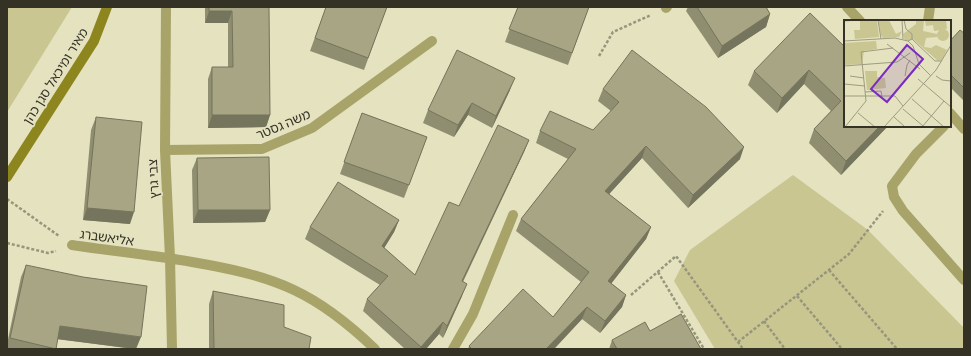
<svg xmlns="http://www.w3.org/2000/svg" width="971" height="356" font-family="'IBM Plex Serif','Noto Sans Hebrew',serif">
<rect width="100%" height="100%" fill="#e4e2bf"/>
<path fill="#c9c691" d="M7,7H72L7,112Z
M793,175L868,230L964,328V349H715L674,281L690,250Z"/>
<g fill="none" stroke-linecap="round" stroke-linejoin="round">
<path stroke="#97967c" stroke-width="2.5" stroke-dasharray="3 2" stroke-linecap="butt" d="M599,56L613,32L651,15
M7,199L59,236
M7,243L48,253L56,251
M829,270L897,349
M658,272L704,349
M631,295L676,256L743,349
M797,296L842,349
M764,321L785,349
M738,342L849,254L883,211"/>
<path stroke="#a8a369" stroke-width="10" d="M928,21L930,7
M944,126L916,154L892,186L894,197L903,211L964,280
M453,349L473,314L513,215"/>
<path stroke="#a8a369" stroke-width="10" d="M166,7L165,150L170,258L172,349
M847,7L860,21
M666,8L667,7
M950,113L964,129
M165,150L262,149L312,128L432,41
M72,245C112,251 152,255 192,262C227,268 262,275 294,290C324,304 351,326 375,349"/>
<path stroke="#8d851e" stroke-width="10" d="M7,177L94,41L107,7"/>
</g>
<path fill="#908e71" d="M205,7H269L270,115L266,127L208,128V79L212,67H228V23H205Z
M326,7H387L364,70L310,51Z
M518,7H589L568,65L505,42Z
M688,7H766L770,14L766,27L718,58L686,11Z
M964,33V101L950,87V41Z
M845,47V126H888L841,175L809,143L814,129L831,111L804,84L777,113L748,85L754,71Z
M603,89L740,159L688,208L642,158L609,194L651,227L646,239L611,283L626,295L622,307L600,333L582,319L554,349H468L469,346L553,317L581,282L516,231L521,219L568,159L536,143L540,131L593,130L611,111L598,101Z
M510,90L492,128L468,115L454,137L423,123L428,110Z
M362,113L427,137L404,198L340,174Z
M96,117L130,224L83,220L91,130Z
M529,140L524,152L463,282L462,296L443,338L439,334L426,349H405L363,311L367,299L380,285L305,239L310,227L399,220L394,232L384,248L415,275L459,206Z
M197,158L270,210L265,222L193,223L192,170Z
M26,265L133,349L58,339L55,349H7V344L21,277Z
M213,291L284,327L309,349H209V304Z
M612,340L701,349H609Z"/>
<path fill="#75745c" d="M209,11H232L228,23H205Z
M770,14L766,27L718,58L722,46Z
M809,70L804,84L777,113L782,98Z
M515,78L510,90L492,128L496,116Z
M472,103L468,115L454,137L458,125Z
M212,115H270L266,127L208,128Z
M880,126H888L841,175L846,161Z
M529,140L524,152L457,293L462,281Z
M646,146L642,158L601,203L605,191Z
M744,147L740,159L688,208L693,195Z
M87,208L134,212L130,224L83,220Z
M198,210H270L265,222L193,223Z
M399,220L394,232L378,258L382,246Z
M651,227L646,239L604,293L608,281Z
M467,284L462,296L443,338L447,326Z
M626,295L622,307L600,333L605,321Z
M587,307L582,319L554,349H546Z
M443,322L439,334L426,349H420L421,347Z
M60,326L141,337L136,349L56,339Z"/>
<path fill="#a7a583" stroke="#75745c" d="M209,7H269L270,115H212V67H233L232,11H209Z
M326,7H387L368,58L315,38Z
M518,7H589L572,53L509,29Z
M697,7H766L770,14L722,46Z
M810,13L845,47V126H880L846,161L814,129L841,101L809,70L782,98L754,71Z
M960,30L964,33V88L950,74V41Z
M457,50L515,78L496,116L472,103L458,125L428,110Z
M632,50L706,107L744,147L693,195L646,146L605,191L651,227L608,281L626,295L605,321L587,307L546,349H472L469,346L523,289L553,317L589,272L521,219L576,149L540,131L550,111L593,130L619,102L603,89Z
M362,113L427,137L409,185L344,162Z
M96,117L142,122L134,212L87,208Z
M498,125L529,140L462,281L467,284L447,326L443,322L421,347L367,299L388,276L310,227L338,182L399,220L382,246L415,275L449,202L459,206Z
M269,157L270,210H198L197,158Z
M26,265L83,277L147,286L141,337L60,326L56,349L10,338Z
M213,291L284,305V327L311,337L309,349H214Z
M681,314L701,349H617L612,340L645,322L650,331Z"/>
<g text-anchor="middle" stroke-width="3.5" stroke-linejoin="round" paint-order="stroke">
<g font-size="13" fill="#333225" stroke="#e4e2bf">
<text transform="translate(55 76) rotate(-58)" y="5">מאיר ומיכאל סגן כהן</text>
<text transform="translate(283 124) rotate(-23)" y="5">משה גסטר</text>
<text transform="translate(153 179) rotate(-93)" y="5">צבי גרץ</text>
<text transform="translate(107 237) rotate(8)" y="5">אליאשברג</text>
</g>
</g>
<g transform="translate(844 20)">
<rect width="107" height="107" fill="#e4e2bf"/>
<path d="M45,0L52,14L58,11L55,17L39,18L37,15L34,1ZM72,0H80L79,11L93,14V17L82,18L80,27L87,28L92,25L103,30L98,40L94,41L69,19L61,21L59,14L72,4ZM81,0H102L103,9L90,11L89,5L82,6ZM16,1H33L35,17L11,19L10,10H16ZM93 15a6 6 0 1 1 12 0a6 6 0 1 1-12 0ZM32,21L33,29L20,31L18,44L0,45V23ZM21,51H33V57L41,58L42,68L23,70Z" fill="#c9c691"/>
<path fill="none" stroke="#9d9c81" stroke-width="1" d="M34,0L37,19M58,0L59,19M60,0L62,9L68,14V19M0,1L15,0M68,19L91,41H98M0,21L51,18L64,21L68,19M64,21L69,26L75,44L87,56M43,24L76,49M0,46L53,42L66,33M6,56L20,58M61,56L63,45L66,40M92,56L98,60L107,61M74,59L107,87M0,64L21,66M21,72L37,71L38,77M0,76H51L59,86M68,79L100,107M59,89L79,106M14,93L31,107M50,97L61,107M1,107L22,81L17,32L49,28M40,107L92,50L107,25M78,107L100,81"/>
<path fill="#7b2cbf" fill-opacity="0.15" stroke="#7b2cbf" stroke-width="2" d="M63,25L79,39L43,82L27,69Z"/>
<rect width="107" height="107" fill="none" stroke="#333225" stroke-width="2"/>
</g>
<rect width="971" height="356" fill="none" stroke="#333225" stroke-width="16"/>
</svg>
